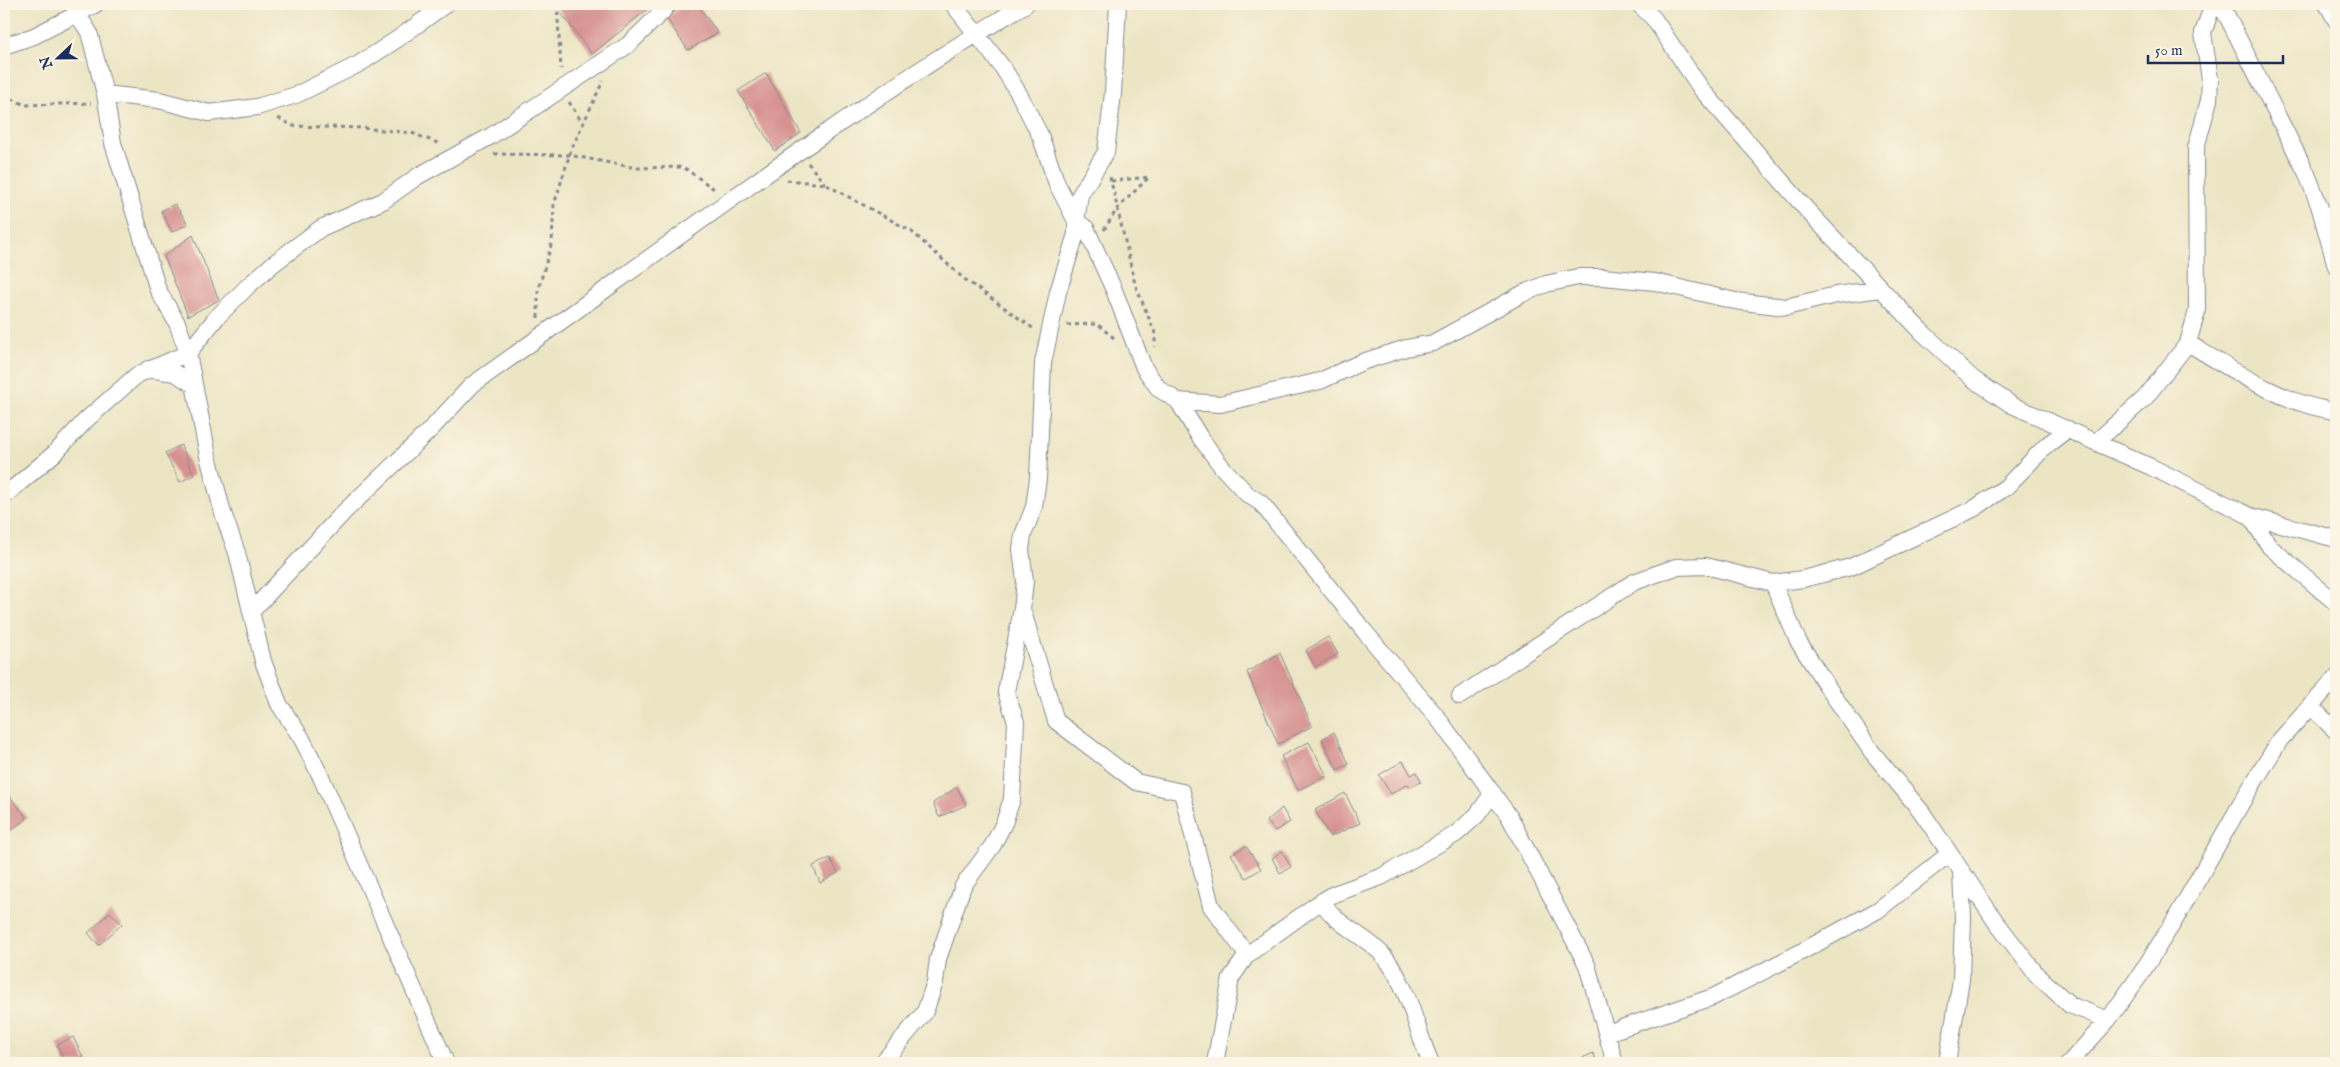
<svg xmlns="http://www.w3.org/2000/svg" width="2340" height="1067" font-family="'IM FELL English',serif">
<rect width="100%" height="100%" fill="#fcf5e5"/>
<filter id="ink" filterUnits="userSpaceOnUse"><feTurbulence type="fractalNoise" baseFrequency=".02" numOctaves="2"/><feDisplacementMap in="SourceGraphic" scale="10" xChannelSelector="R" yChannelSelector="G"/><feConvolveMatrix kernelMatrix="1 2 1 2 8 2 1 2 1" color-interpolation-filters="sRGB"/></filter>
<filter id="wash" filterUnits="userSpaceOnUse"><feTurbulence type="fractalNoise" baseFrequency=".0096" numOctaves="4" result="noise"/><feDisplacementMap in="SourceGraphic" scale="20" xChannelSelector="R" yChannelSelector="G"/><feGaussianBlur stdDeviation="1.12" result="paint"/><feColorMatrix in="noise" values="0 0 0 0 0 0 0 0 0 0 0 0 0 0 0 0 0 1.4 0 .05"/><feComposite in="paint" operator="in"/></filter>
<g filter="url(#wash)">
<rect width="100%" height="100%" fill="#ece5c4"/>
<g id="blocks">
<path fill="#d69291" d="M564,4H654L592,54L558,9Z
M686,4H697L718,33L688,50L666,18Z
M766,73L801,133L775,151L738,91Z
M175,204L188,224L172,232L161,211Z
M193,235L219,300L188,316L164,256Z
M181,445L194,475L180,482L165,453Z
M1328,637L1338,654L1315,667L1306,650Z
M1280,653L1312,726L1278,744L1247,672Z
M1334,732L1349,764L1337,770L1322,739Z
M1309,742L1327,776L1298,790L1281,756Z
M1403,761L1411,775L1417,772L1421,782L1411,787L1408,784L1391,794L1379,775Z
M957,787L966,805L939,817L933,803Z
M4,789L27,818L9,832L4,825Z
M1345,793L1360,823L1330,837L1315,810Z
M1282,808L1290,822L1275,831L1267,821Z
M1246,846L1261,869L1246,878L1231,854Z
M1282,851L1291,867L1280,873L1272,858Z
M830,858L838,873L820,883L813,866Z
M110,912L122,924L99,945L88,933Z
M73,1037L86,1063H65L57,1045Z
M1593,1053L1598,1063H1572Z"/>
</g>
</g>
<g filter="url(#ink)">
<use href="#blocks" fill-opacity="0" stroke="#848a91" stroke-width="1"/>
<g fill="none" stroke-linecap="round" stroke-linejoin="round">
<defs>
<path id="minor" d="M73,4L77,14L96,4
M953,4L1003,68L1019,94L1040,135L1057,184L1076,221L1086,228L1094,246L1114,290L1144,368L1159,389L1178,401L1199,436L1222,467L1247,494L1261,503L1365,632L1437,717L1509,816L1587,965L1615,1063
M1639,4L1654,19L1702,90L1806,209L1921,331L1973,379L2012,405L2151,467L2250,516L2336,539
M2219,4L2227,16L2307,174L2319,205L2336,266
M2327,4L2336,20
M4,46L34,36L77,14L89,32L105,94L159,100L209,113L257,107L296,95L359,64L396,40L446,4
M105,94L113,143L158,290L177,323L188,353L208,456L223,513L237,553L263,661L279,704L302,739L321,777L446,1063
M2188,343C2231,369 2286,406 2336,411
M148,369L175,373L194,385
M1178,401L1220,404L1320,381L1362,362L1406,348L1433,343L1522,294L1546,284L1578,277H1603L1655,282L1735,301L1786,307L1836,295L1881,289
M2096,442L2145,398L2188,343L2197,311L2196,148L2209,100L2210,79L2203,33L2213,4
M4,496L55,453L86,420L137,375L188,353L217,317L248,286L273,264L321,228L383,201L418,176L491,136L628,45L662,12L668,4
M2250,516L2270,547L2336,603
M1773,583L1798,641L1829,689L1872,752L1921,811L1996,922L2037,975L2070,1005L2108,1020
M251,612L344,512L430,430L472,385C655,256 834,118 1026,4
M1023,612L1056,721L1136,782L1182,792L1211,906L1247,955
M1460,696L1634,582L1676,567L1706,566L1773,583L1803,579L1851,567L1975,508L2006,487L2047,445L2068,429
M2310,706L2336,731
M1322,901C1337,928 1369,936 1387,960C1410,990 1416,1030 1431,1063
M1607,1033L1713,997L1801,952L1878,910L1949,854
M882,1063L925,1012L935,982L938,959L963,886L993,845L1004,823L1012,799L1016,722L1006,692L1022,609L1025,581L1021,549L1023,535L1034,507L1038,478L1043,363L1058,292L1076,234V221L1080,195L1106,152L1113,93L1118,4
M1215,1063L1231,978L1247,955L1316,905L1334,894L1381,877L1456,834L1477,815L1493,793
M1947,1063L1961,980L1963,918L1961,872
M2069,1063L2108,1020L2140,975L2173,923L2246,795L2280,740L2336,678"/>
</defs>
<use href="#minor" stroke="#848a91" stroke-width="18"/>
<path stroke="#848a91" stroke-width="3" stroke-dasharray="4 4" stroke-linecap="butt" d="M557,4L561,69
M4,96L26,105L91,103
M569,102L583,124
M278,118L293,126L362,128L412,133L440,144
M494,154L569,155L637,168L683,167L717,191
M808,163L825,184
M1110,177L1135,284L1155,333V347
M787,180L825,184L911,231L963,278L1034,329
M1104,230L1117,209L1149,177L1111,181
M538,318V290L552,242L554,205L571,150L603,81
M1067,325L1097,324L1114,338"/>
<use href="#minor" stroke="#fff" stroke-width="16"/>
</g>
</g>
<rect width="2340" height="1067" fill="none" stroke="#fcf5e5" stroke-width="20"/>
<g transform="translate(58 58) rotate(248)" stroke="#fcf5e5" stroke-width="4" paint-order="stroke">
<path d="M0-4L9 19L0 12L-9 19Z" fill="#1b2f5e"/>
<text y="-8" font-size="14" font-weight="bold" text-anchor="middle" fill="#1b2f5e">N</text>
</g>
<path d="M2148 55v8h135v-8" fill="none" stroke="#1b2f5e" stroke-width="2.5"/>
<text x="2155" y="55" font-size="15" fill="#1b2f5e" stroke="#fcf5e5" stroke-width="4" paint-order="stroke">50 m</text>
</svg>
